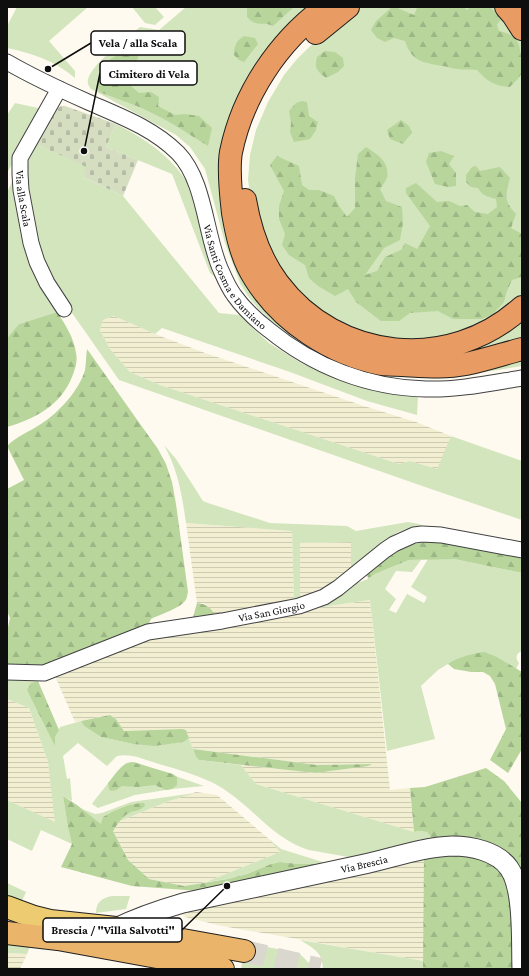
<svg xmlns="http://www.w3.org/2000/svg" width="529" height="976" font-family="'Crimson Pro',serif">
<defs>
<pattern id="farmland-rules" width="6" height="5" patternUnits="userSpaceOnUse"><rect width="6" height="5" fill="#f2eed2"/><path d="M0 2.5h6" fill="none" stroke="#cecbb3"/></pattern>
<pattern id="forest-firs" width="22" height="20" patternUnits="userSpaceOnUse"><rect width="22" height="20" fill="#b8d59c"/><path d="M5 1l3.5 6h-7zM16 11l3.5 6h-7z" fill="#9db685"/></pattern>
<pattern id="cemetery-stones" width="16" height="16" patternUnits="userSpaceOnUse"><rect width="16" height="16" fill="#d6dec2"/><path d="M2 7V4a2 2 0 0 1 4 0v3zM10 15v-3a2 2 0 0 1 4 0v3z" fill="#b6bda6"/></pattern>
</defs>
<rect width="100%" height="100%" fill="#fefaf0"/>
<path fill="url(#farmland-rules)" d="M114,316L155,334L205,353L364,406L416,422L451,436L447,448L437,469L410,461L399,464L160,385L130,372L110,349L100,330L103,320Z
M186,523L292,531L294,603L215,618L204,603H197Z
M351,542V567L335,582L318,594L300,600V543Z
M370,600L390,790L410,788L414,832L256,784L241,765L315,773L371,764L317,765L193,749L186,730L182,729L124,731L116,719L110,715L75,722L55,676L140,641L309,609Z
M7,699L29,708L48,762L56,823L7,800Z
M196,792L217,795L269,839L280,852L206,882L184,886L149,879L128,860L113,831L120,821L169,801Z
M424,857V961L222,926L185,917L181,913Z
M7,953L27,954L20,969H7Z"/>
<path fill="#d3e5bc" d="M17,7H88L49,41L75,71V78C55,61 32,53 7,48V26Z
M132,7H155L164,17L155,25L145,23Z
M186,7H318L298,24L225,161L318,345L522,358V366L471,374L443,376L324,355L290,335L270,320L257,307L248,296L240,283L225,243L205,169L190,147L176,135L91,89C89,87 87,83 88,80C90,65 128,37 140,27L159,30Z
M358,7H494L511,27L522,43V299L464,334L398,344L324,319L269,257L252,205L248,180L250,155L256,130L268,102L284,75L297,59L332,25Z
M15,103L43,109L7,173V115Z
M116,124C147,140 170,155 189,185L219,280L210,273L172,174L106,147Z
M36,144L87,167L83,177L123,196L219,313L239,315L269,343L301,363L325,373L401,394L418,396L417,415L367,401L290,372L162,328L155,334L114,316L103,320L100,330L110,349L130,372L160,385L399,464L410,461L437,469L451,436L522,461V520L428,488L119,380L65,303L47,268L41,252L37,237L26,183V167Z
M14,178L57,312L19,324L7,338V192Z
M522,313V344L459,357L442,352Z
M164,445L176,459L203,501L208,503L270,523L347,526L356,531L408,522L419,524L425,527L406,529L396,533L351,567V542L300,543V600L294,603L292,531L186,523C182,495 178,470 164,445Z
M428,559H454L522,573V651C516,653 515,658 519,663L516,669L497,657L448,664L438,670L421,686L435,739L387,751L370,600L309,609L327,602L348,591L357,583L368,579L375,574L409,560H421L412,572L396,571L385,589L396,599L389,610L396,613L407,594L424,603L427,597L411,587Z
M7,676L26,677L38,681L31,683L55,745V737L60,727L81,721L84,726L101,737L133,744L154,745L184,742L189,738L196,757L199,760L241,765L256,784L414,832L419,831L427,832L433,840L354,858L309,850C275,840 254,809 225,790C209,778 176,769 156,763C143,759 131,753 117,756L107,766L78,743L63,756L67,779L70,778L72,801L63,796L68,828L72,844L41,830L32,851L7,839V800L55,822L48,762L29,708L7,699Z
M135,762L204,786L172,789L135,795L98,808L92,804L94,801L121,767L126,763Z
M195,793L169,801L120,821L113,831L107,829L82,809L95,814L102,813L131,802Z
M269,839L281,849L329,864H299L280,862L271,864L247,874L228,879L206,882L280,852Z
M7,883L26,892L21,903L7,898Z
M112,896H130L126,909L96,913C96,902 102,898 112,896Z
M300,940L424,961L423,969H323C322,951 314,949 300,940Z
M7,941L31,944L27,954L7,953Z
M246,943L299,953L309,963L311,969H241Z"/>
<path fill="url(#forest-firs)" d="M247,7H294L273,26C262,20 258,29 247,17Z
M392,7H395L414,15L417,8L416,7H464L467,10L470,7H490L501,19L497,25L499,31C516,35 519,39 521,56C522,61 523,67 522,72C520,78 514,82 510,87C494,86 487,81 477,70C470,69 464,70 457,69C452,69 447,66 442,66C422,62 412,62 405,41L394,38L385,42L377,38L371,30L376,21Z
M150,33L157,39L160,49L139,55L131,76V86L139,93L151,92L159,97L158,106L175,115L185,114L199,116L212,128L208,146C190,135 173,123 154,114C137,105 118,99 99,92L97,85L105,75C105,59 111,58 124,53C128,36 133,34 150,33Z
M244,36L255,38L258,44L244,62L239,60L234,55C234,46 236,41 244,36Z
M325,51L335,52L343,58L344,66L338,72L326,78C317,71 314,69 317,57Z
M302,101L307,102L309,116L318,122L316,130L310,139L294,142L290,132L291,123L289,111L296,103Z
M401,120L409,126L412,132L403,144L390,139L387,130Z
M366,147C377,154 390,162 387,177C386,181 382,186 380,189L386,201L402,207L403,223L400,240L384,248L365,275L377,271L385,257L401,250L405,243L417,249L430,226L406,193V188L416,183L437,202L449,201L460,206L467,205L475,212L488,214L497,207L496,199C489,197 482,196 478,188L471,187L466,182V175L472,167L476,166L480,171L500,167L510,178C506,194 503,201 516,214L511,228L522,234V277L512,280L507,291L504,302L493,314L482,319H453L438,311L410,313L399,321H381L356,302L348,289L335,296L318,286L309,278L305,265L289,255L282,245L285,234L279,219V206L284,191L270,165L277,156L299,166L302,185L309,190H319L334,196L339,206L347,217L355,208V178L358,154Z
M441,151L454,156L449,164L456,173V186L448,187L435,184L426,162L429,153Z
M57,312C65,324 74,338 76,353C78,361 75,369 72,377C61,405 35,419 7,427V338L19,324Z
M87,349L138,421L158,449L166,464L172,482L176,504L188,592C187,595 187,599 185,601C180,608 159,615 151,619L147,628L51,666H7V632L10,618L7,611V489L24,480L7,446C17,436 29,432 41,424C58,413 79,391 85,370C86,364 86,356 87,349Z
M448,540L522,555V573L454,559L409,560L375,574L368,579L367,574C393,547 411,542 448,540Z
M197,603C206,604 213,608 215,618L192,621Z
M484,652L497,657L522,672V749L508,773L490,760L506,729L495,684L490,676L483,672H471L454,669L448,664C458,657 471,654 484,652Z
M38,681L59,730L55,737V746L27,690L31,683Z
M110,715L116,719L124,731L182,729L186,730L189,738L184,742L154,746L133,744L101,737L84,726L81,721Z
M193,749L317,765L372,764L368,766L315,773L199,760L196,757Z
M132,762L173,774L177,777V785L172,789L166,790L155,785L137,787L122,786L116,790L111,791L109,789L108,783C115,775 121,764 132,762Z
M486,768L504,781L522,803V874L521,869L514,860L433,840L427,832L419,831L414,832L410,788L425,787Z
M63,796L77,805L101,824L103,817C115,810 130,803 144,803L145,806C139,811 138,810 131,812C123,815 117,824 113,831L128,860L149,879L184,886L228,879L247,874L271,864L280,862L299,864H329L199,891L132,886L61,867L72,844L68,828Z
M466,853L493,864L505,877L512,902V969H423L424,857Z"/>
<path fill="url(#cemetery-stones)" d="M61,106H65L116,124L106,147L138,160L123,196L83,177L86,167L36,144L57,109Z"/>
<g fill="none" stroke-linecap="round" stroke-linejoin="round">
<path stroke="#dad7ce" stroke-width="22" stroke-dasharray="22 11" stroke-linecap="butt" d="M244,951L320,969"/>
<defs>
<g id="minor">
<path id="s1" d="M7,62C33,77 61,90 88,102C120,116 153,128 178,153C205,181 205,233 220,268C224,277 228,287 234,295C244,309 256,320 269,330C313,366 368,388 426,389C458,390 491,383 522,378"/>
<path id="s2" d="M59,89L20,158V174L21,190L31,243L37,262L47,283L64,309"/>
<path id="s3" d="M7,672L44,673L148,632L222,621L299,606L324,597L338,588L385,550L394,544L414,535L422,534L441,535L522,550"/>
</g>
<g id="tertiary">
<path id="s4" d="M116,928C138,917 159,910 183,903C242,890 301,878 360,865C390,859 421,847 452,846C471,846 497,851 509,868C524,889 521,943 522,969"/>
</g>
<path id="primary" d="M7,907L34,917L50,921L116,928"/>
<path id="trunk" d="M116,928L244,951
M7,933L58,939L223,969"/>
<path id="motorway" d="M325,7C278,42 243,94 231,152C228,169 231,196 233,213C237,236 242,259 255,279C282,322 331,354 381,364C387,365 395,365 402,365C423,366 445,368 466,364C485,360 503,354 522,349
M506,7L513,15L522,29
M316,33L348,7
M245,200C250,229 260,259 278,283C337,362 450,373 522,307"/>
</defs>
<use href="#minor" stroke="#414141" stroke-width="17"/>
<use href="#tertiary" stroke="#414141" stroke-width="21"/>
<use href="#primary" stroke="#1f1f1f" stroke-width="24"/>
<use href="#trunk" stroke="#1f1f1f" stroke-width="24"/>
<use href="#motorway" stroke="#1f1f1f" stroke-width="24"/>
<use href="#minor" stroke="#fff" stroke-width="15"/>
<use href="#tertiary" stroke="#fff" stroke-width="19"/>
<use href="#primary" stroke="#edcb70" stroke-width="22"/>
<use href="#trunk" stroke="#eab46a" stroke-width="22"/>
<use href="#motorway" stroke="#e89c63" stroke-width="22"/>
</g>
<g text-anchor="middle" stroke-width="4" stroke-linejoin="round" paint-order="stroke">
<g font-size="11" fill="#0e0e0e" stroke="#fff">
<text dy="4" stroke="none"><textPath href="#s2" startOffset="120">Via alla Scala</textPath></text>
<text dy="4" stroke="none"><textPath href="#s1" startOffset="333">Via Santi Cosma e Damiano</textPath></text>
<text dy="4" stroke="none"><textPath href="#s3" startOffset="274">Via San Giorgio</textPath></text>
<text dy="4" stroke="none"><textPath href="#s4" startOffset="257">Via Brescia</textPath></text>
</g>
</g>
<path fill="none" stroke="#0e0e0e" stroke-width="1.5" d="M48 69L91 43M84 151L100 73M227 886L182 930"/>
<g fill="#0e0e0e" stroke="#fff" stroke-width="1.5">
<circle cx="48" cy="69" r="4"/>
<circle cx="84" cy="151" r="4"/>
<circle cx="227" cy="886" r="4"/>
</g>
<g fill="#fff" stroke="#0e0e0e" stroke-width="1.5">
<rect x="91" y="31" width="94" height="24" rx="4"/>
<rect x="100" y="61" width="97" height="24" rx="4"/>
<rect x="43" y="918" width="139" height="24" rx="4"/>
</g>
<g font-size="12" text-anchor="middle" font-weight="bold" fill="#0e0e0e">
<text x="138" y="47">Vela / alla Scala</text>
<text x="149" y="78">Cimitero di Vela</text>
<text x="113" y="934">Brescia / "Villa Salvotti"</text>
</g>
<rect width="529" height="976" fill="none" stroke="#0e0e0e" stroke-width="16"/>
</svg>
